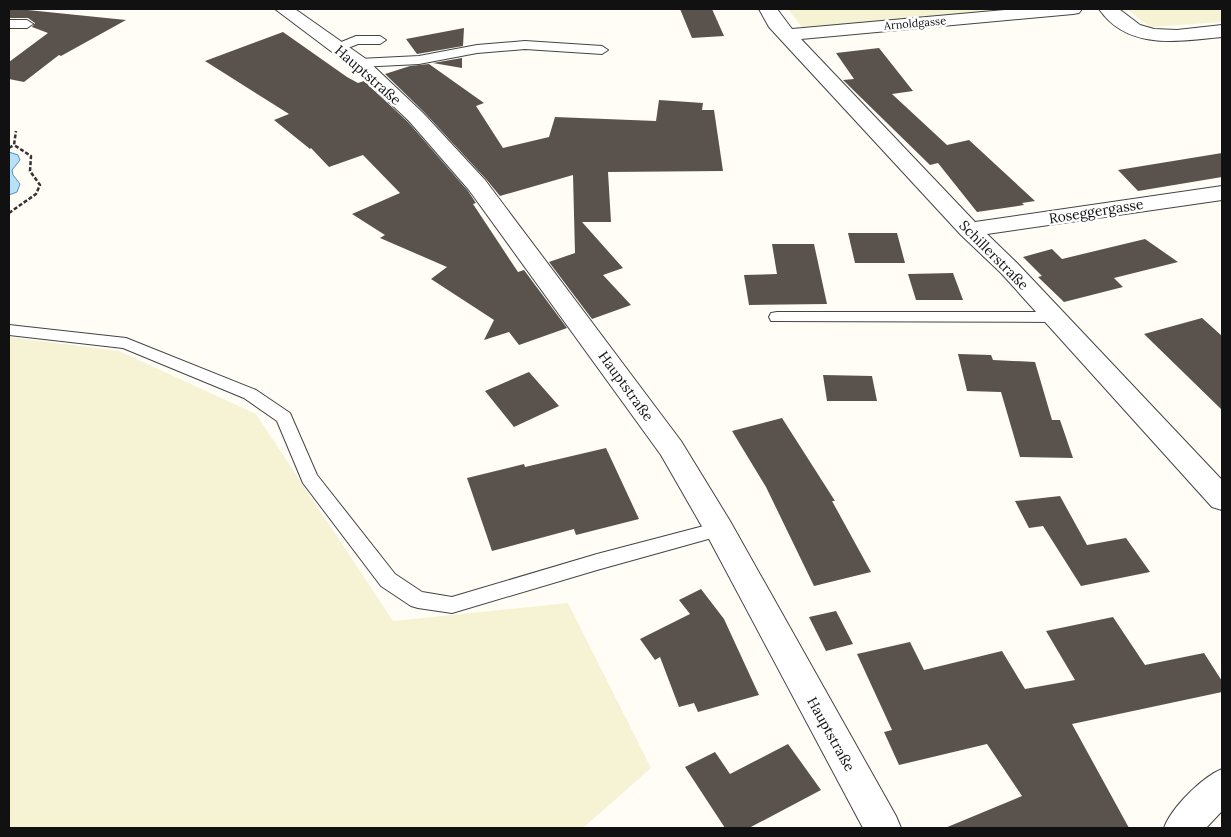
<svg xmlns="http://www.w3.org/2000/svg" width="1231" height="837" font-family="Lora,serif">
<rect width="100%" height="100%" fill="#fffdf5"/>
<path fill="#f6f3d4" d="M788,9H1020L803,29Z
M1127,9H1222V22L1150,27Z
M9,337L119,351L256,414L393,621L568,603L651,768L583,828H9Z"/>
<path fill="#b9e0f7" stroke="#3f96cf" d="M9,152L18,155L20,160L12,170L13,175L20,184L17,192L9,195Z"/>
<path fill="#5a524d" d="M9,9H18L126,20L61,56L59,55L24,82L9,79V62L48,33L32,27L35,23L28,18H9Z
M680,9H712L724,36L692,38Z
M464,28L463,46L417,54L406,39Z
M283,32L347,77L358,83L364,81L408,122L468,191L476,203L473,204L518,272L524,270L567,328L519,345L509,332L484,340L494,320L431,279L447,267L380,238L385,235L352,214L400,193L363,155L329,167L311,148L310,149L274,120L289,114L205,61Z
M879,48L913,91L892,94L947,145L969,140L1035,201L1022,203L1024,205L977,212L938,163L930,165L843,80L854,79L836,53Z
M462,58V68L433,63Z
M429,64L484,103L476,106L503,148L549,137L555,117L656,121L659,100L703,103L702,110H714L723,171L608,172L611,222H582L623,268L603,275L631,305L592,319L549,262L575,253L573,175L500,196L486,179L424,112L385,74L410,66Z
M1222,153V177L1138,191L1118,170Z
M848,233H897L905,263H855Z
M1145,239L1178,262L1114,278L1123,287L1064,302L1038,277L1042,276L1023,257L1052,249L1062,259Z
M772,244H814L827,304L749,305L744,275L777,274Z
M953,273L963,300H916L908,274Z
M1202,318L1222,336V410L1144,334Z
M958,354L991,355L993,360L1035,362L1052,420H1060L1073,458L1020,457L1001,392L967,391Z
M529,372L559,406L514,427L485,391Z
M823,375L872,376L877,401H827Z
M782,418L835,501H832L871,572L814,586L766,487L732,431Z
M606,448L639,519L576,535L574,529L492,551L467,478L524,464L525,467Z
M1060,496L1087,545L1126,538L1150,572L1081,586L1043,526L1029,528L1015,501Z
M701,589L724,619L759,695L698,712L694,703L679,707L660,657L655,660L640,639L690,614L679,600Z
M836,611L853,644L826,651L809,617Z
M1113,617L1145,665L1204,653L1222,681V692L1072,724L1129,828H945L1022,796L987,744L899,765L884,732L892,730L857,654L910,642L924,670L1002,651L1025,689L1075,680L1046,631Z
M788,744L821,790L749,828H725L685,767L715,752L730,774Z"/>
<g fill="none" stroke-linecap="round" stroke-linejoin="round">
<defs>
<path id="service" d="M9,20H27L33,24L27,28H9Z
M356,36H380L386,40L380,44H358L338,52L332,48L334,45Z
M525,41L602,46L608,50L602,54L525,49L477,53L419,64L359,67L353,63L359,59L419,56L477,45Z
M777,312H1054L1060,313L1062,317L1060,321L1054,322L771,321L769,317L771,313Z
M9,325L126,338L256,390L290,413L317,475L395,574L422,592L452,597L597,554L719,522L726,524L729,529L726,534L719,536L597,570L452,613L418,608L411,606L381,586L303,483L277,421L244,398L123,348L9,335Z"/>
<path id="minor" d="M759,9H777L792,29L1016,9H1082L1079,13L1073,14L801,39L975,222L1222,186V200L987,234L1017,263L1222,480V510L1212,507L1001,273L961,235L780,39L769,27Z
M1099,9H1119L1140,25L1154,29L1177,30L1222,25V37C1179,41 1128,51 1099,9Z
M1222,769V811L1206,828H1164C1171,808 1202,777 1222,769Z"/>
<path id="tertiary" d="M275,9H295L366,59L423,113L485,180L681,441L730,521L896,816L901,828H863L708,537L661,455L469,190L409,121L352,67Z"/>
</defs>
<use href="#service" stroke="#444" stroke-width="2"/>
<use href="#minor" stroke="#444" stroke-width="2"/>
<use href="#tertiary" stroke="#444" stroke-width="2"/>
<path stroke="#333" stroke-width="2.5" stroke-dasharray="4 2" stroke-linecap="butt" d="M9,148L14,145
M9,213L36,194L40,185L30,171L31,156L14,145L16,131"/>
<use href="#service" fill="#fff" fill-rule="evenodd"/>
<use href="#minor" fill="#fff" fill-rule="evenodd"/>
<use href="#tertiary" fill="#fff" fill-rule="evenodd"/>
</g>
<g text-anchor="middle" stroke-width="5" stroke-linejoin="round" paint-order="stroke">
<g font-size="11" fill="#111" stroke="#fff">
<text transform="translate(915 23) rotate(-5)" y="4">Arnoldgasse</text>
</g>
<g font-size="14" fill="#111" stroke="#fff">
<text transform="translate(368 75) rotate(41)" y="5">Hauptstraße</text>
<text transform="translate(1096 211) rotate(-9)" y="5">Roseggergasse</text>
<text transform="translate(994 255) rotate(45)" y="5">Schillerstraße</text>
<text transform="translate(626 386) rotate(54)" y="5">Hauptstraße</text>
<text transform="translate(831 734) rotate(61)" y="5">Hauptstraße</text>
</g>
</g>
<rect width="1231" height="837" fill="none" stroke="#111111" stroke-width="20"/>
</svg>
